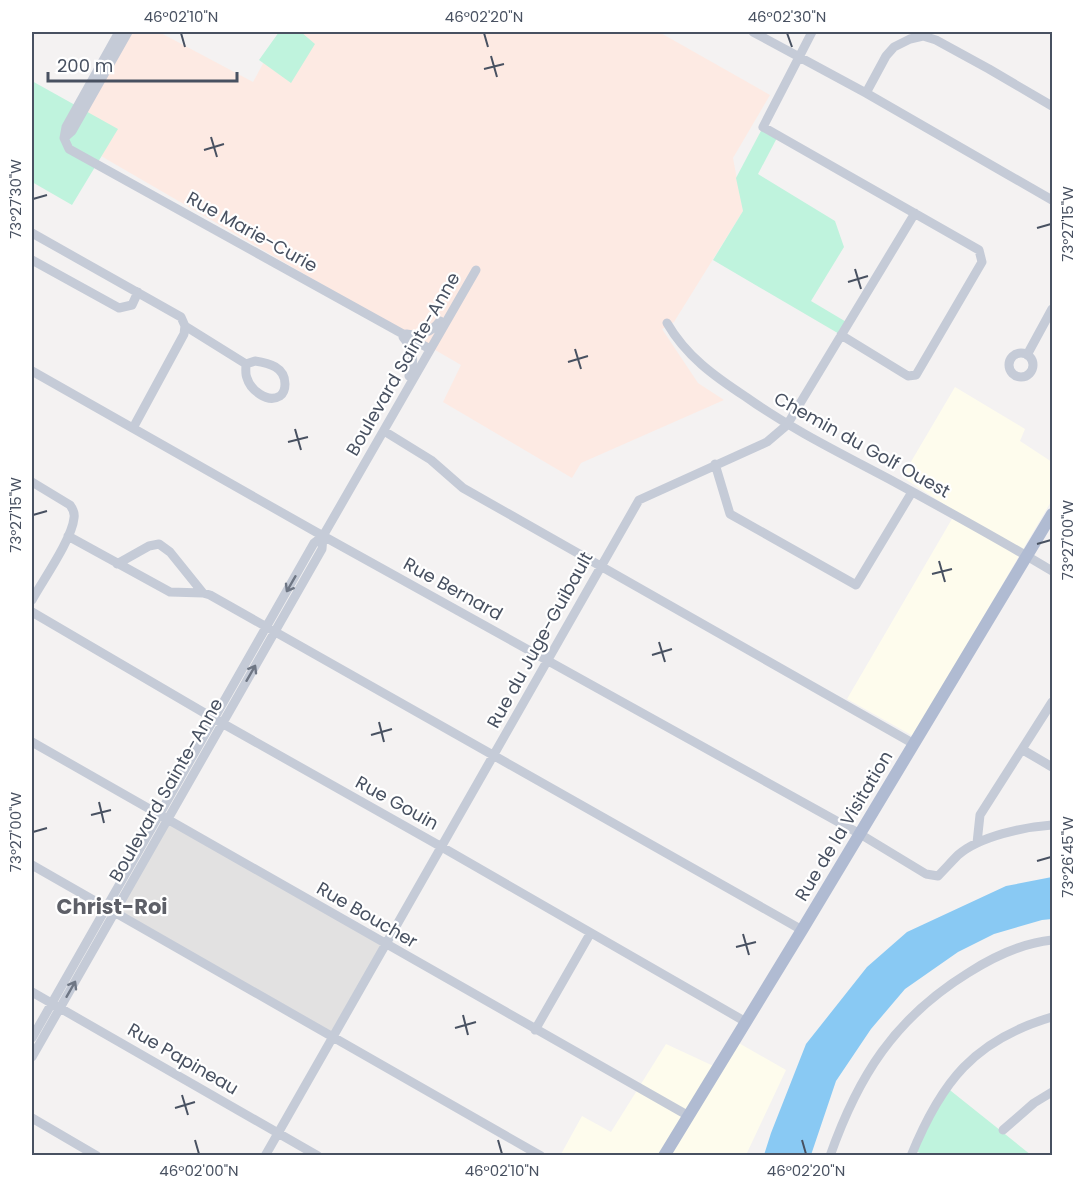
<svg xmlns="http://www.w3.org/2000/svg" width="1084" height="1187" font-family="Poppins,sans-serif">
<rect width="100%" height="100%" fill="#f4f2f2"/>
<path fill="#fefced" d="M955,387L1025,429L1020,441L1052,462V500L913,736L847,699L956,512L902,477Z
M737,1042L786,1070L746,1155L560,1156L582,1116L611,1132L666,1044L720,1069Z"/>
<path fill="#e2e1e1" d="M167,819L386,944L333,1036L115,912Z"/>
<path fill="#fdeae3" d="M131,32H159L253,82L280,32H659L770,95L733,158L743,211L674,322L662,329L698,383L724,400L581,463L572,478L443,402L461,365L70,138Z"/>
<path fill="#bff3dd" d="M279,32H301L315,44L291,83L259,60Z
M32,81L118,129L72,205L32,182Z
M763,127L778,136L758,174L835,221L844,247L811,301L848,323L841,335L713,260L743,211L736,178Z
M946,1087L1031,1155L927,1156L913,1150Z"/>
<path fill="#89c9f3" d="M1052,877V919L1042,920L994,934L958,952L905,989L871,1029L836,1081L811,1155H764L771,1133L806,1044L867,967L907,932L1006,886Z"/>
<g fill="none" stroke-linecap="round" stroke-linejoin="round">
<path stroke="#c5cbd7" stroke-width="9" d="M119,32L66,127L64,138L69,149L430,349
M753,32L866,93L1052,200
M812,32L763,127L979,250L982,262L916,375L908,376L841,335
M866,93L886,56L894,47L910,39L923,36L936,40L989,69L1052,106
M64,138L72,131L128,32
M32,233L181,317L185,326
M32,260L119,308L132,305L138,292
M667,323C686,356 714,376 746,397C791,429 840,453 889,479C944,509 999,539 1052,571
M185,326L246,364
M406,334C419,337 432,332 440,321
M403,337C414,350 415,361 409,376
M1009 365a12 12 0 1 1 24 0a12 12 0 1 1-24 0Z
M1027,355L1052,309
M255,361C269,363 285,367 285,384C285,389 284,393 280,396C267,404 250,389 247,378C245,374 246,368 246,364Z
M32,371L316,532L860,834L926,874L938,876C945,869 951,862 958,855C980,836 1024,827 1052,825
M133,428L184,334L185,326
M384,431L431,460L463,488L914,744
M715,464L730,514L856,585L912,492
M32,482L70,505C73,509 75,513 74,518C72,539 43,580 32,600
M68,536L170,592L203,593L210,595L802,930
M117,564L149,546L159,544L170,552L203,593
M32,612L213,718L440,846L746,1022
M32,742L687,1115
M1023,750L1052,767
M977,843L980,815L1052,702
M32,865L541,1156
M32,992L318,1156
M535,1030L590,934
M32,1038L314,543L323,536L476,270
M32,1057L322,549L323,536
M32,1118L97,1156
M1003,1130L1034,1103L1052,1092
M265,1156L639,500L767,442L787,425L915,213
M830,1156C858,1076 895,1018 968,973C993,957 1023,943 1052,940
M911,1156C941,1082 974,1040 1052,1017"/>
<path stroke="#b0bbd2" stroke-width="12" d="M664,1156L802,930L1052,514"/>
</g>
<defs><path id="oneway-shaft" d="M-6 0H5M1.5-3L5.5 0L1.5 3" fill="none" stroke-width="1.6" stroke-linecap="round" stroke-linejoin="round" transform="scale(1.5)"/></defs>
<g stroke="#6e7684">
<use href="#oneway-shaft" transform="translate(291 584) rotate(120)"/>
<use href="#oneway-shaft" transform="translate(251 673) rotate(-60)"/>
<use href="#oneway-shaft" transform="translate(71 989) rotate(-60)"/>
</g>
<path fill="none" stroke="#485161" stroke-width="2" d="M181,33L185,47M484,33L488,47M787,33L792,47M491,56L497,77M484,69L504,64M211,137L217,157M204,150L224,144M33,199L47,195M1037,228L1051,224M855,269L861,289M848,282L868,276M575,349L581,369M568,362L588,356M295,429L301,450M288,442L308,437M33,515L47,511M1037,544L1051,540M939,561L945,582M932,574L952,569M659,642L665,662M652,655L672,649M379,722L384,742M371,735L392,729M99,802L104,823M91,815L111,810M33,832L47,828M1037,861L1051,857M743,934L749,955M736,947L756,942M463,1015L468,1035M455,1028L476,1022M182,1095L188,1115M175,1108L195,1102M195,1140L199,1154M498,1140L502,1154M802,1140L806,1154"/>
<g text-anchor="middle" stroke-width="4.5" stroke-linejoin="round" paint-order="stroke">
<g font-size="18" fill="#485161" stroke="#fff">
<text transform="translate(252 232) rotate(29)" y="6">Rue Marie-Curie</text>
<text transform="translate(403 364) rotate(-60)" y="6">Boulevard Sainte-Anne</text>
<text transform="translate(862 445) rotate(29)" y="6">Chemin du Golf Ouest</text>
<text transform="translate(453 589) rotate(29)" y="6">Rue Bernard</text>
<text transform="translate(540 640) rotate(-61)" y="6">Rue du Juge-Guibault</text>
<text transform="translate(166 790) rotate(-60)" y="6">Boulevard Sainte-Anne</text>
<text transform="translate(397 803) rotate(29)" y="6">Rue Gouin</text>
<text transform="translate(844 826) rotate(-59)" y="6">Rue de la Visitation</text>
<text transform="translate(367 915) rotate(30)" y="6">Rue Boucher</text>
<text transform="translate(183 1059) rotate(30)" y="6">Rue Papineau</text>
</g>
<g font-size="21" font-weight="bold" fill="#5e6068" stroke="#fff">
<text x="112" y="914">Christ-Roi</text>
</g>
</g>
<rect width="1084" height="1187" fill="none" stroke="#ffffff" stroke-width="66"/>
<path d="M48 72v9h189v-9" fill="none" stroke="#485161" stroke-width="3"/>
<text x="57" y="72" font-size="18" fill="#485161" stroke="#ffffff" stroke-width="4.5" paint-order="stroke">200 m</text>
<rect x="33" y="33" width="1018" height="1121" fill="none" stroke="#485161" stroke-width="2"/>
<g font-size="15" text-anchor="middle" fill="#485161">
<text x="181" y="22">46°02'10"N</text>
<text x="484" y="22">46°02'20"N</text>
<text x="787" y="22">46°02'30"N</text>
<text transform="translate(16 199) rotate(-90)" y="5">73°27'30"W</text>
<text transform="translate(1068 224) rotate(-90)" y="5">73°27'15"W</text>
<text transform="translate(16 515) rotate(-90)" y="5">73°27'15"W</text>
<text transform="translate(1068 540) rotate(-90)" y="5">73°27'00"W</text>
<text transform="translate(16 832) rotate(-90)" y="5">73°27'00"W</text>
<text transform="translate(1068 857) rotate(-90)" y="5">73°26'45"W</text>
<text x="199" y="1176">46°02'00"N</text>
<text x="502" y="1176">46°02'10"N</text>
<text x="806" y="1176">46°02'20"N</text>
</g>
</svg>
